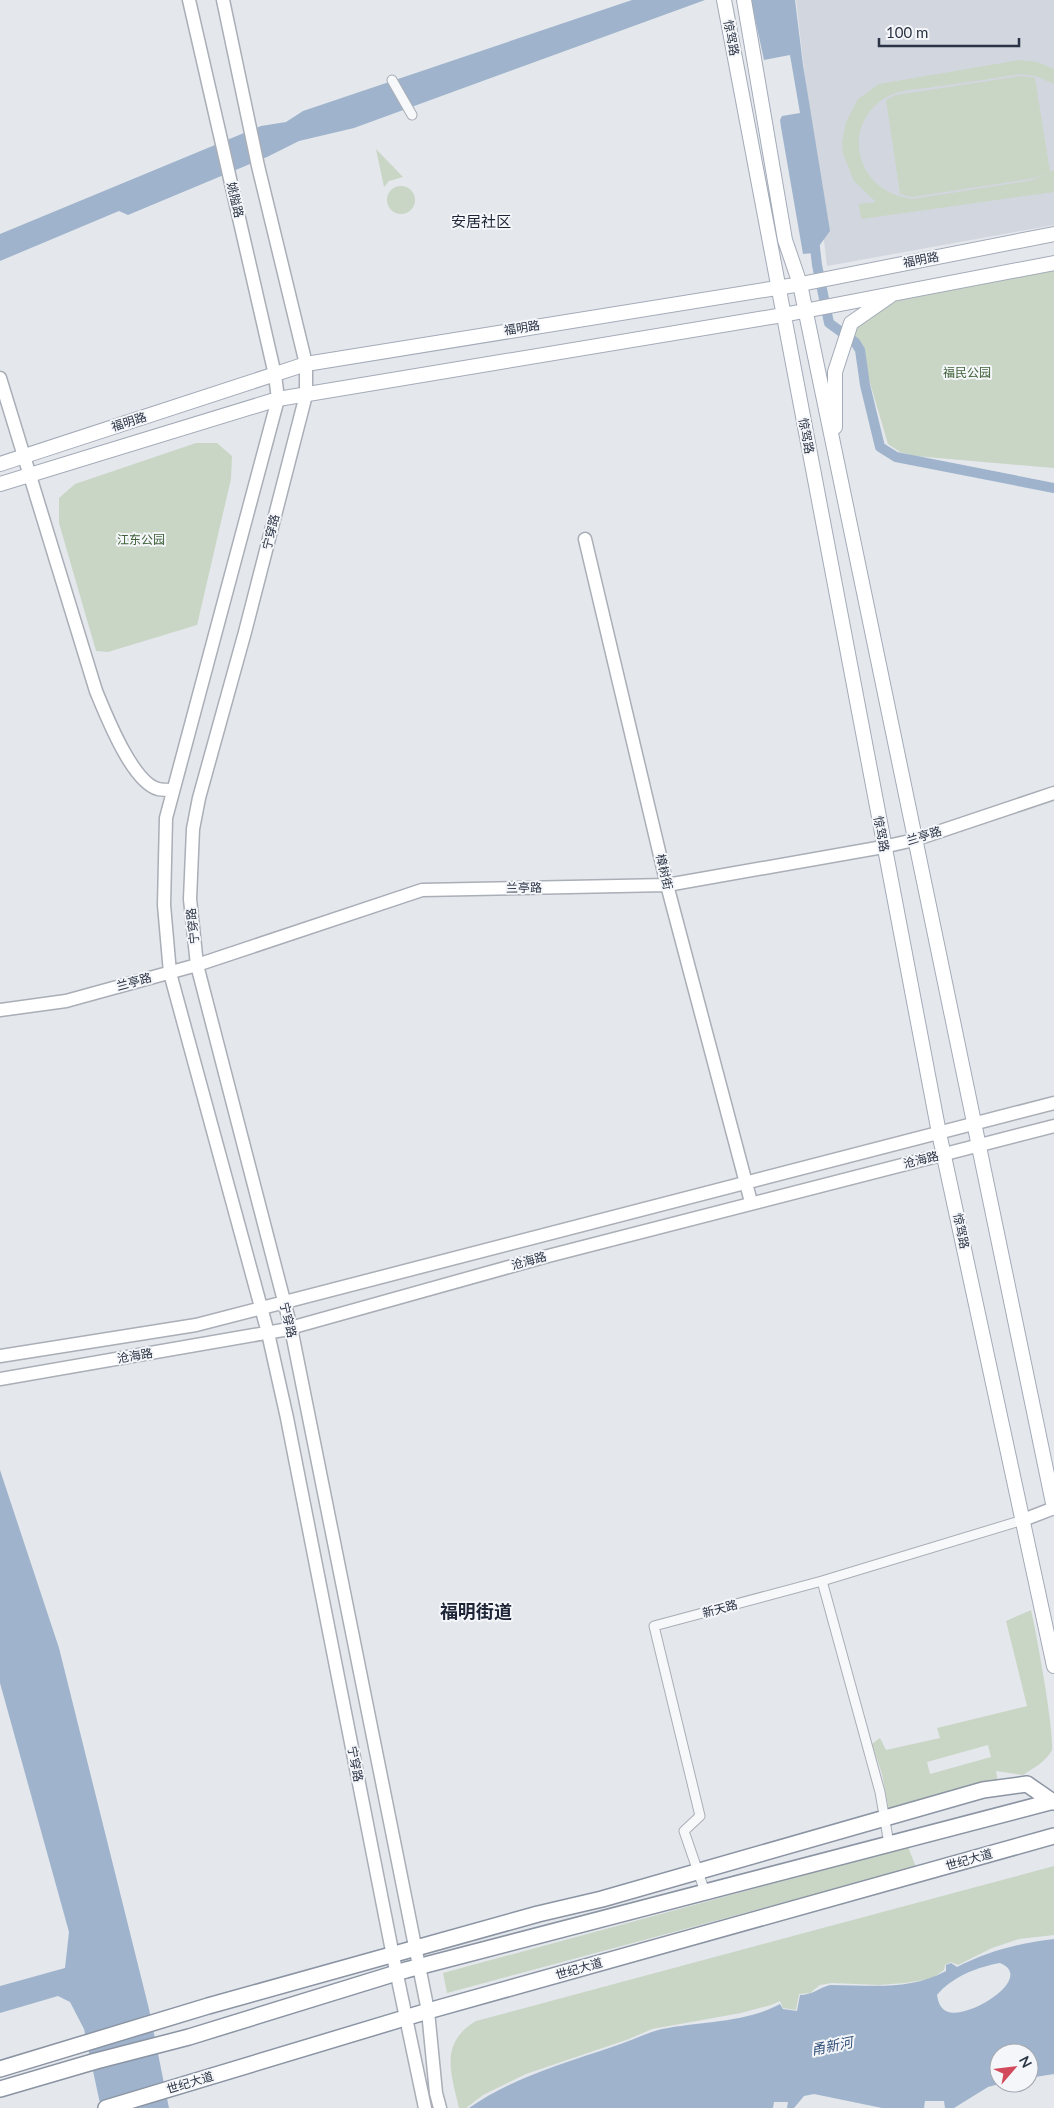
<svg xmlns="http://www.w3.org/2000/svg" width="1054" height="2108" font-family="Lato,'Noto Sans SC',sans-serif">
<rect width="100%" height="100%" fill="#e4e7ec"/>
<path fill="#d2d6de" d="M796,0H1054V225L827,266Z"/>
<path fill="#c9d6c5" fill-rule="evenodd" d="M1019,60L1037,62L1054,69V84L1036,76L1020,74C991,79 962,83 933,87C921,89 907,89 896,93C866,103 851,135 863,164C872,185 890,196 913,199L1033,180L1054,170V192L861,219L859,204L876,202L854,181L843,154L842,143L846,122L858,99L879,84Z
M1021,76L1035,78L1050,172L1035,178L912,197L900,194L886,100L896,95Z
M376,149L403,177L389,181L384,187Z
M387 200a14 14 0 1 1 28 0a14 14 0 1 1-28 0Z
M1054,269V468L915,456L900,452L888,444L865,366L864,346L849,331L895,295Z
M196,443H217L232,456L231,479L197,625L108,652L96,651L59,523V498L75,484Z
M1031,1610C1037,1636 1054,1729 1052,1750C1046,1762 1033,1768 1023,1775L996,1771L998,1782L889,1810L882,1774L872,1744L880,1738L886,1750L940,1738L937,1728L1027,1706L1006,1621ZM988,1745L991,1757L930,1774L927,1762Z
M908,1847L916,1867L447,1993L443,1973Z
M1054,1866V1935L1019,1939L992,1948L958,1965L951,1962L945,1965L944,1970L931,1979L905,1983L879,1985L832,1983L820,1985L810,1993L799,1994L796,2010L783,2008L780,2001L771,2005L741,2013L652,2029L629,2039L526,2074L483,2095L466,2108H459C451,2073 439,2043 476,2021Z"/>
<path fill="#9fb4cc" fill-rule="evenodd" d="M632,0H705L354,128L299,141L267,157L128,215L119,211L0,261V234L261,126L286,122L303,111Z
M751,0H795L803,65L830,231L814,253L803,254L781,127L780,120L782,116L800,113L790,55L764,60Z
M0,1470L59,1648L149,2009L169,2108H101L84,2029L70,2002L58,1996L0,2013V1986L65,1968L69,1932L0,1683Z
M1054,1939V2074L1029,2078V2053H999V2083H1003L988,2087L954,2108H945L944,2101H925L924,2108H882L814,2094L804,2096L794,2108H787L788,2102H774L773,2108H469C512,2078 562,2064 612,2047C629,2042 645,2033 662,2029C701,2021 745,2023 780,2004L783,2009L797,2011L800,1995C812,1995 819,1988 830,1985C871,1985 909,1991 946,1971V1965L951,1963L957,1967C988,1951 1019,1943 1054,1939ZM1000,1963C1037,1978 965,2022 946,2011C940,2008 938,2001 937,1995C952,1977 977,1967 1000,1963Z"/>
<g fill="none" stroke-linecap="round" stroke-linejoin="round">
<path stroke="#9fb4cc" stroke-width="10" d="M814,239L817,265L829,323L855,342L860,350L865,385L880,447L896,457L1054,488"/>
<defs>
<path id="street" d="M392,80L412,115
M822,1581L880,1792L889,1844
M705,1892L684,1831L700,1816L654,1626L822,1581L1023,1520"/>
<path id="secondary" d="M189,0L275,375L278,399L166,818L164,905L170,973L268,1333L287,1418L393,1956L425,2108
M223,0L258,166L306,364V395L245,632L199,798L193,829L190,899L197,965L291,1328L428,2011L436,2093L440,2108
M0,378L96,691C106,715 132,782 158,789C163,790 169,790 173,790
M585,539L667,885L751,1202
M0,1010L66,1001L197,965L422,890L667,885L883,847L914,840L1054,793
M0,1356L196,1325L1054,1103
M0,1379L283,1330L548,1256L1054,1126
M1023,1520L1054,1508"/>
<path id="primary" d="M724,0L939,1133L1054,1666
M744,0L785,240L800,284L1054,1508
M835,427V372L851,323L890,296
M0,464L306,364L801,284L1054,234
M0,484L278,399L783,315L1054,263"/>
<path id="highway" d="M0,2069L208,2006L538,1914L602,1899L983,1790L1027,1784L1053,1802
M0,2089L96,2061L189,2037L406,1970L1054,1801
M106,2108L428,2011L1054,1836"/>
</defs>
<use href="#street" stroke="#a9aeb7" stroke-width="11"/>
<use href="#secondary" stroke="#a9aeb7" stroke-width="15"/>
<use href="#primary" stroke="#a3abb8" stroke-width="16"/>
<use href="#highway" stroke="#8b94a3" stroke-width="18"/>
<use href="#street" stroke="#f7f8fa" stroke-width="9"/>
<use href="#secondary" stroke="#fff" stroke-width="12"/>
<use href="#primary" stroke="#fff" stroke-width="14"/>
<use href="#highway" stroke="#fff" stroke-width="15"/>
</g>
<g text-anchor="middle" stroke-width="4" stroke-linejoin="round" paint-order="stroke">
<g font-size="12" fill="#2b3445" stroke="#f4f6f9">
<text transform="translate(731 38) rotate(79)" y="4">惊驾路</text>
<text transform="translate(235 200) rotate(77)" y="4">姚隘路</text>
<text transform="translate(921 260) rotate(-11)" y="4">福明路</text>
<text transform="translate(522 328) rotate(-9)" y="4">福明路</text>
<text transform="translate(129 422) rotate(-18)" y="4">福明路</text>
<text transform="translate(806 436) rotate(79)" y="4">惊驾路</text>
<text transform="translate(271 532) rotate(-76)" y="4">宁穿路</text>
<text transform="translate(881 834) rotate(79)" y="4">惊驾路</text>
<text transform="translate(924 836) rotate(-17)" y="4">兰亭路</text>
<text transform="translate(664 872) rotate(77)" y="4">樟树街</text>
<text transform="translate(524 888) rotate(-1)" y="4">兰亭路</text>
<text transform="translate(193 926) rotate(-96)" y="4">宁穿路</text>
<text transform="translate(134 982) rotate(-15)" y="4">兰亭路</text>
<text transform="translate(921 1160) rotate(-14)" y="4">沧海路</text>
<text transform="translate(961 1231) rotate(78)" y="4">惊驾路</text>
<text transform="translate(529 1261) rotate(-16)" y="4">沧海路</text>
<text transform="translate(288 1320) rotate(77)" y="4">宁穿路</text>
<text transform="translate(135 1356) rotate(-10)" y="4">沧海路</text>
<text transform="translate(720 1609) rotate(-15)" y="4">新天路</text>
<text transform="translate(355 1764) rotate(79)" y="4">宁穿路</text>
<text transform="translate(969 1860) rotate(-16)" y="4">世纪大道</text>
<text transform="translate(579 1969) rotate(-16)" y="4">世纪大道</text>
<text transform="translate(190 2083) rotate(-17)" y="4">世纪大道</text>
</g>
<g font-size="12" fill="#3f6138" stroke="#f4f6f9">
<text x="967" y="377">福民公园</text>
<text x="141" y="544">江东公园</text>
</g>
<g font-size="14" font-style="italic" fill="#34527a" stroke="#f4f6f9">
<text transform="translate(832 2046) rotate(-11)" y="5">甬新河</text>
</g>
<g font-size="15" fill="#1d2536" stroke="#f4f6f9">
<text x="481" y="227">安居社区</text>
</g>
<g font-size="18" font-weight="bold" fill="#1d2536" stroke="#f4f6f9">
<text x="476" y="1618">福明街道</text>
</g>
</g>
<g transform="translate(1014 2068) rotate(62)"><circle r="24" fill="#f4f6f9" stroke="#a4a8b1"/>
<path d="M0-4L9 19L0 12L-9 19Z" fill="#d1495b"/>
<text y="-8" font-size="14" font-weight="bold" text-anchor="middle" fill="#2b3445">N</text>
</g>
<path d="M879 38v8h140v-8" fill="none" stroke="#2b3445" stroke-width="2.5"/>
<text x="886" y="38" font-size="15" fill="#2b3445" stroke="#f4f6f9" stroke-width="4" paint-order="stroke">100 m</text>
</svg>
